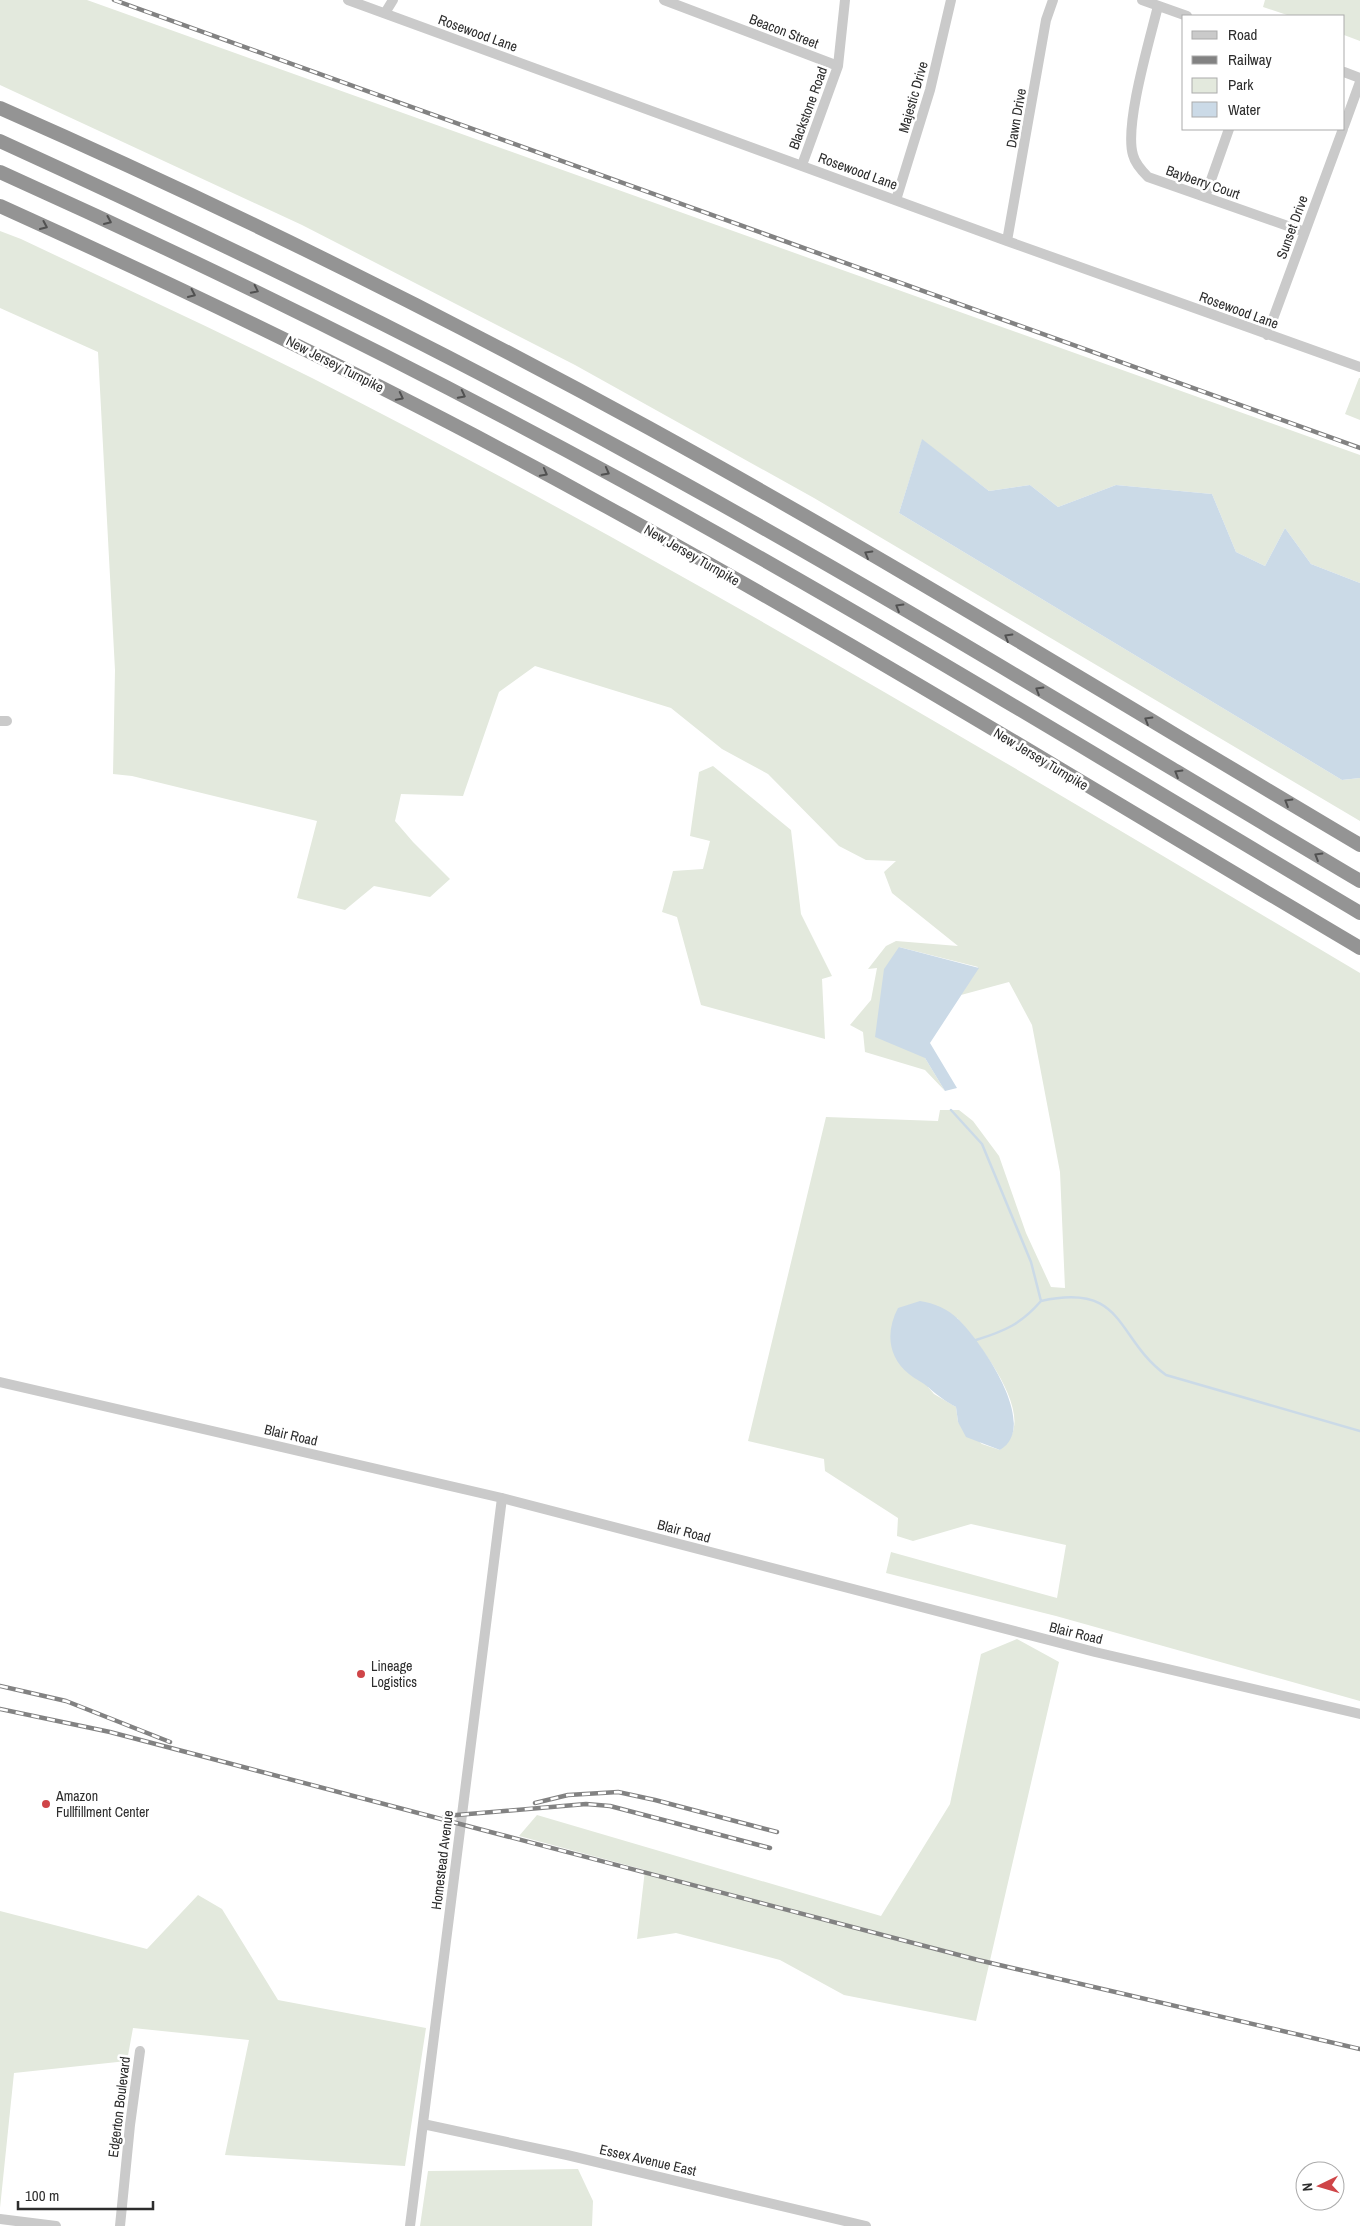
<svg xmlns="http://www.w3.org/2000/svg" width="1360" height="2226" font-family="'Archivo Narrow',sans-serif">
<rect width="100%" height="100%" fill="#fff"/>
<path fill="#e3e9dd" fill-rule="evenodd" d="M0,0H87L1360,455V583L1311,564L1285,528L1265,566L1236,552L1212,494L1116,485L1058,507L1030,485L989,491L922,440L899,513L1342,780L1360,778V821L814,498L575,365L302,225L0,85Z
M1265,0H1360V41L1344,35V16H1290L1263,7Z
M0,231L21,239C118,285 216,330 312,378C670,560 1015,768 1360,973V1701L1056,1616L886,1573L891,1552L1057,1598L1066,1545L971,1524L913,1541L897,1536L898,1518L825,1471L824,1459L748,1441L826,1117L938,1121L940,1110H959L973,1121L999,1156L1026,1233L1051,1287L1065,1288L1060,1172L1032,1025L1009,982L961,995L978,967L899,947L925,1058L945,1091L925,1070L865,1052L863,1032L850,1025L871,1000L877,968L868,969L886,946L896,941L958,946L892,893L884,872L896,861L866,860L839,846L768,774L722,749L671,708L535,666L499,692L463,796L401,794L395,821L413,842L450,879L430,897L374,886L345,910L297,898L317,821L132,776L113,774L115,670L98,352L0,308ZM957,1318C977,1341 1026,1402 1012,1434C1010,1440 1004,1445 1000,1450L982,1444L958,1422L956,1407L934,1394L928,1387Z
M1359,378H1360V420L1345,414Z
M713,766L791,830L801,914L832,976L822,979L825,1039L701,1005L677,917L662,912L673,871L703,869L710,841L690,836L699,772Z
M1017,1639L1059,1662L976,2021L844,1995L780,1960L676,1933L637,1939L645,1870L519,1836L537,1815L881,1916L950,1804L981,1654Z
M198,1895L222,1909L278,2000L426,2028L405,2166L225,2155L249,2040L133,2028L127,2061L14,2073L0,2208V1911L147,1949Z
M578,2169L593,2201L592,2226H420L428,2171Z"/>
<path fill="#cbdae7" d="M922,439L989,491L1030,485L1058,507L1116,485L1212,494L1236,552L1265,566L1285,528L1311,564L1360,583V778L1342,780L899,513Z
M899,947L979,968L930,1043L957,1088L945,1091L925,1058L875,1037L884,969Z
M920,1301C934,1303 948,1309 958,1319C980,1340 1041,1426 1000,1450L966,1437L958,1422L956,1407C945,1401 937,1395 928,1387C922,1382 915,1379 909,1374C887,1356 886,1331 898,1308Z"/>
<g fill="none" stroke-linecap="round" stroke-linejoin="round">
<path stroke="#cbdae7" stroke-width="2.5" d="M951,1110L982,1144L1031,1262L1041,1301C1021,1324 1005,1331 976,1340
M1041,1301C1126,1282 1115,1338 1166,1375L1360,1431"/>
<path stroke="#cacaca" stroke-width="10" d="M348,0L1007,241L1360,367
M664,0L838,66
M1142,0L1187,16
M1158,6C1150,39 1124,125 1133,155C1135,163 1142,171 1148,177L1305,232
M385,13L393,0
M1344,72L1360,78
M1344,126L1360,82
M802,165L838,66L845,0
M1205,197L1229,129
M896,200L930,90L951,0
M1007,241L1046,20L1053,0
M1267,335L1343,129
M0,721H7
M0,1382L502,1498L1095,1652L1360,1714
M423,2124L567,2155L866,2226
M0,2219L56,2226
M120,2226L130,2125L140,2051
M410,2226L502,1498"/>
<path stroke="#949494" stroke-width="14" d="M0,108C221,205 437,312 649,428C889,560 1124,705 1360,845
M0,141C215,239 427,342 634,456C880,590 1119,738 1360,881
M0,172C211,267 418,369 621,480C871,617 1115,767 1360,913
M0,206C206,299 409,397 607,507C862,647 1110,800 1360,948"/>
<defs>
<path id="rail" d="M114,0L1360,448
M0,1686L66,1701L170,1742
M0,1709L110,1732L978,1960L1360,2049
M535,1803L568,1795L618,1792L655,1800L777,1832
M445,1816L586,1804L610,1806L770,1848"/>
</defs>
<use href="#rail" stroke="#828282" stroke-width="4.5"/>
<use href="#rail" stroke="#fff" stroke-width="2.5" stroke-dasharray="8" stroke-linecap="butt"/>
</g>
<defs><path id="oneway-chevron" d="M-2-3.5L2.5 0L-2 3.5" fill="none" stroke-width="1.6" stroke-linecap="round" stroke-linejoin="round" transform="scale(1.25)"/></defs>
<g stroke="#515151">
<use href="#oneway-chevron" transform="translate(108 221) rotate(24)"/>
<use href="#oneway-chevron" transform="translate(44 226) rotate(24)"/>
<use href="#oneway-chevron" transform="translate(255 290) rotate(26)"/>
<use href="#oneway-chevron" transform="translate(192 294) rotate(25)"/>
<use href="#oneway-chevron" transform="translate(462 395) rotate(27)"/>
<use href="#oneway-chevron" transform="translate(400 397) rotate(27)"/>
<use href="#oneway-chevron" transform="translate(606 472) rotate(28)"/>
<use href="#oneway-chevron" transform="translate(544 473) rotate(28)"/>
<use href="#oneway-chevron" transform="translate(868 554) rotate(-150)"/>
<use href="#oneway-chevron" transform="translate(899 607) rotate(-149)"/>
<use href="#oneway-chevron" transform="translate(1008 637) rotate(-149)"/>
<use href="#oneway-chevron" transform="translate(1039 690) rotate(-149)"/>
<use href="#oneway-chevron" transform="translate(1148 720) rotate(-149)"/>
<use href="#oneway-chevron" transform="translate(1178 773) rotate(-149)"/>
<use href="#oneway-chevron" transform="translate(1288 802) rotate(-149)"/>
<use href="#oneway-chevron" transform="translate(1318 856) rotate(-149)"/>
</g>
<g fill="#cf4548" stroke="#fff" stroke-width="2">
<circle cx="361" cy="1674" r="5"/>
<circle cx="46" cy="1804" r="5"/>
</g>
<g text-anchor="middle" stroke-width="5" stroke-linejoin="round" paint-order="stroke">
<g font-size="14" fill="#2d2d2d" stroke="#fff">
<text transform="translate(784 31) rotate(21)" y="5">Beacon Street</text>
<text transform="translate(478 33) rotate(20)" y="5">Rosewood Lane</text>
<text transform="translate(913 97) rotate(-74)" y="5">Majestic Drive</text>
<text transform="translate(808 108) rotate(-70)" y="5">Blackstone Road</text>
<text transform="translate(1016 118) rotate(-80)" y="5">Dawn Drive</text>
<text transform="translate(858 171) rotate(20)" y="5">Rosewood Lane</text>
<text transform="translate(1203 182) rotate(19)" y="5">Bayberry Court</text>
<text transform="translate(1292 227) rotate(-70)" y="5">Sunset Drive</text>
<text transform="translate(1239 310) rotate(20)" y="5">Rosewood Lane</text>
<text transform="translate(335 364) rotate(27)" y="5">New Jersey Turnpike</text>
<text transform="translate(692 555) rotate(30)" y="5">New Jersey Turnpike</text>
<text transform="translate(1041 759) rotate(31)" y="5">New Jersey Turnpike</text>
<text transform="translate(291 1435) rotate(13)" y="5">Blair Road</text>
<text transform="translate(684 1531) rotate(15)" y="5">Blair Road</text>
<text transform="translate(1076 1633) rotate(14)" y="5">Blair Road</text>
<text transform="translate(442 1860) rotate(-83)" y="5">Homestead Avenue</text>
<text transform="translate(119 2107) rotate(-83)" y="5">Edgerton Boulevard</text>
<text transform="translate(648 2160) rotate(13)" y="5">Essex Avenue East</text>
</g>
<g font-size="14" fill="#2d2d2d" stroke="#fff" text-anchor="start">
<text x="371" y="1671">Lineage<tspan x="371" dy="16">Logistics</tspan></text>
<text x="56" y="1801">Amazon<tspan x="56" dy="16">Fullfillment Center</tspan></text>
</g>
</g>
<rect x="1182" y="15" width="162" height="115" fill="#ffffff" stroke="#ababab"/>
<rect x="1192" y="31" width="25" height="8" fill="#cacaca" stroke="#ababab"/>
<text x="1228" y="40" font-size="15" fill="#2d2d2d">Road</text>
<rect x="1192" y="56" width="25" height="8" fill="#828282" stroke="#ababab"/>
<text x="1228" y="65" font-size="15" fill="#2d2d2d">Railway</text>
<rect x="1192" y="78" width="25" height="15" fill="#e3e9dd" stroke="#ababab"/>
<text x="1228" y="90" font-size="15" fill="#2d2d2d">Park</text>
<rect x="1192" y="102" width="25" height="15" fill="#cbdae7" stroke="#ababab"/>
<text x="1228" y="115" font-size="15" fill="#2d2d2d">Water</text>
<g transform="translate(1320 2186) rotate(265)"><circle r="24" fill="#ffffff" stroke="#ababab"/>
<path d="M0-4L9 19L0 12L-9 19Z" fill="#cf4548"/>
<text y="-8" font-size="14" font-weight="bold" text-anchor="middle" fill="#2d2d2d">N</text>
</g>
<path d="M18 2201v8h135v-8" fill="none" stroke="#2d2d2d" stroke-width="2.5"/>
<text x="25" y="2201" font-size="15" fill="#2d2d2d" stroke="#ffffff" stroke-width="4" paint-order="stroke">100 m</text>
</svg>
